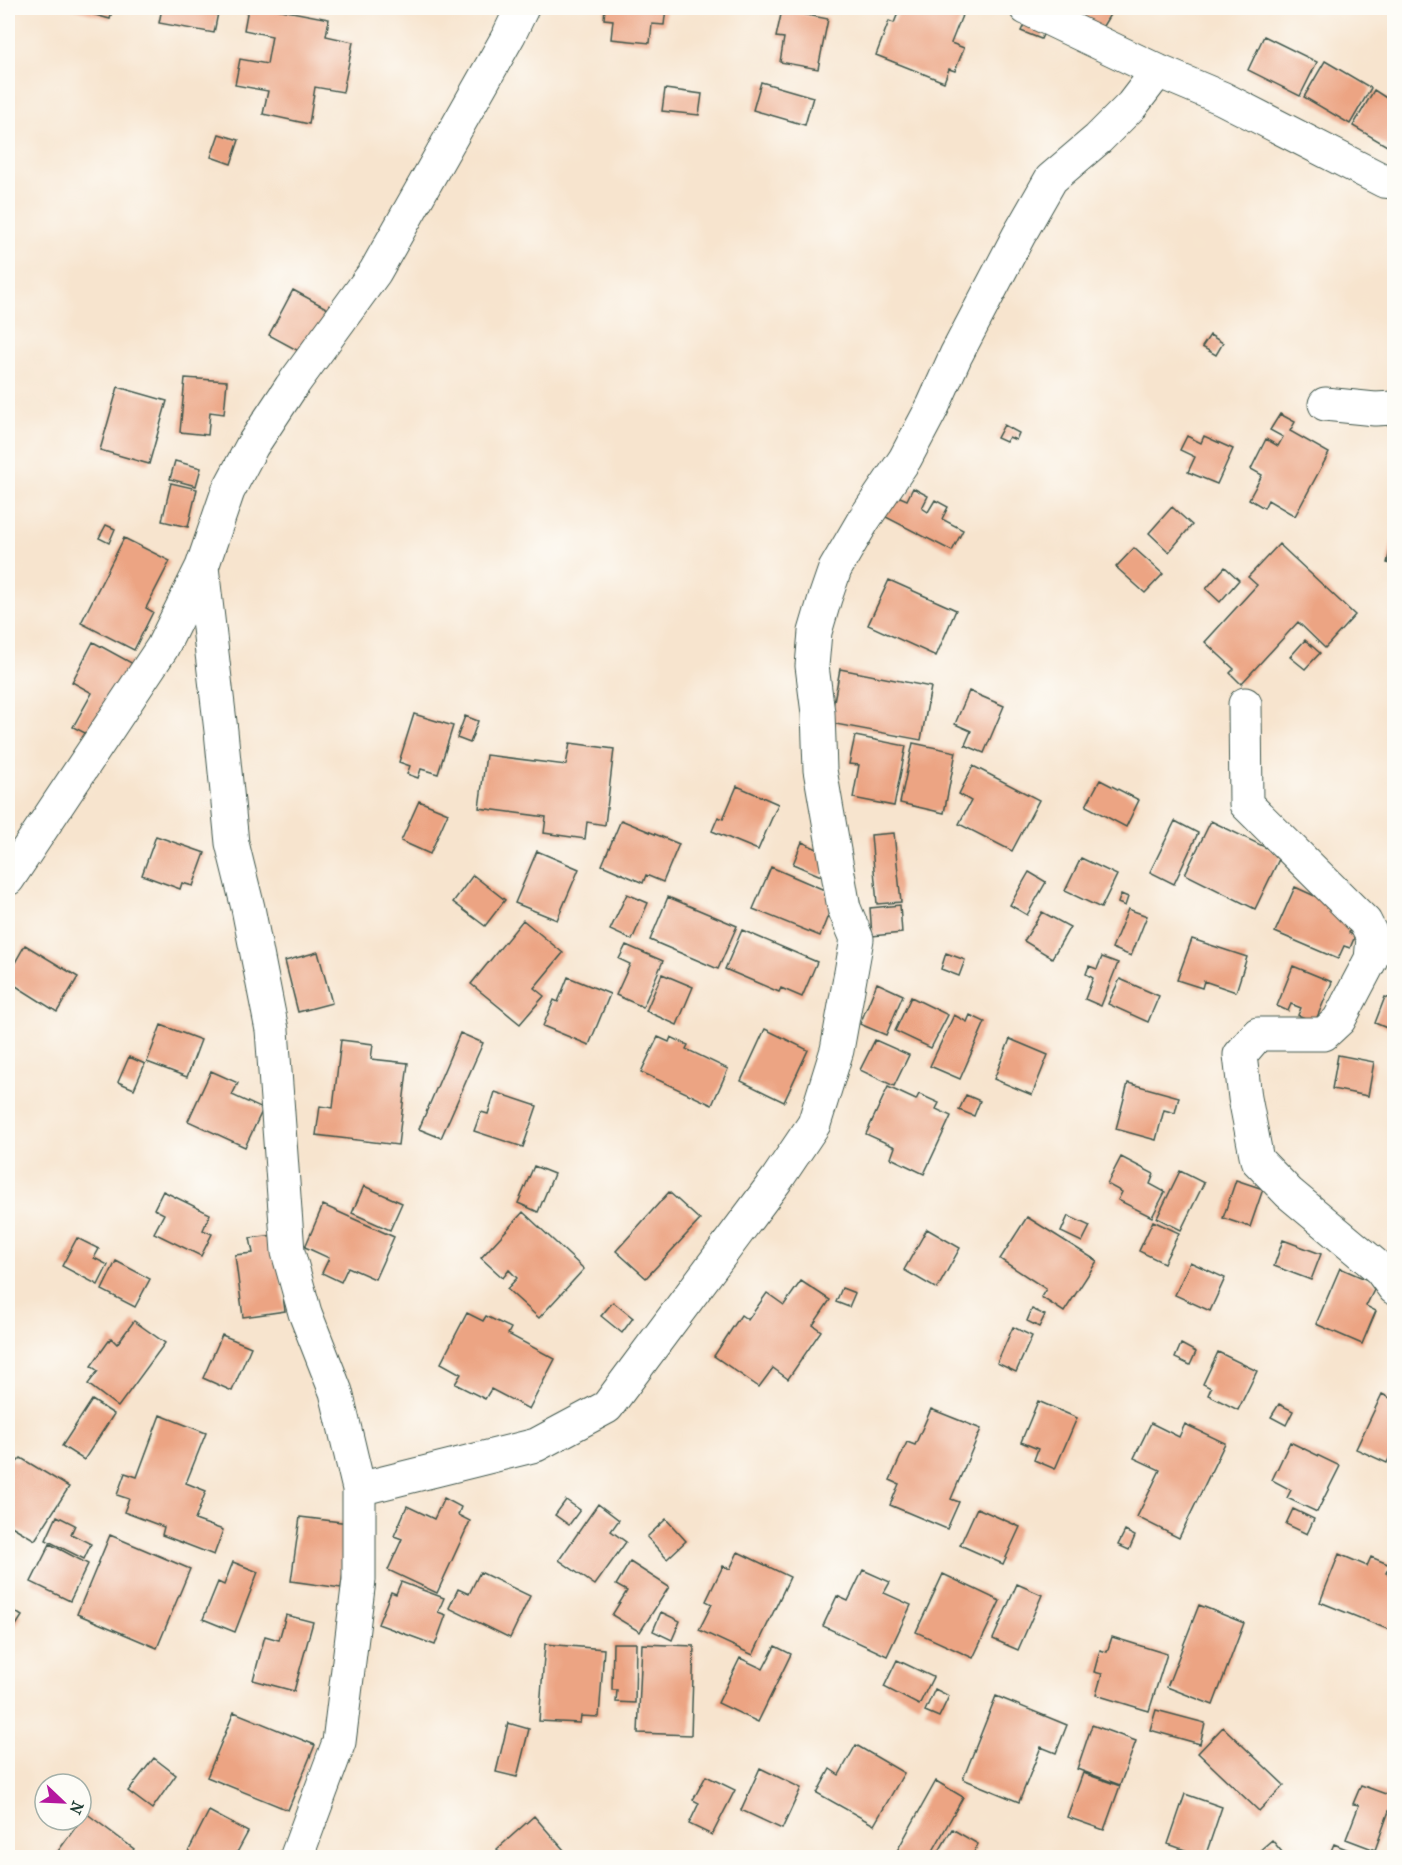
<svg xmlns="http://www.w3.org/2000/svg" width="1402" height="1865" font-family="'IM FELL French Canon',serif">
<rect width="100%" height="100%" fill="#fdfcf7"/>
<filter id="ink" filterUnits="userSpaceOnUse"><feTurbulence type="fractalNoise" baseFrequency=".0167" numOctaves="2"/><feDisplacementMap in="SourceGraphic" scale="12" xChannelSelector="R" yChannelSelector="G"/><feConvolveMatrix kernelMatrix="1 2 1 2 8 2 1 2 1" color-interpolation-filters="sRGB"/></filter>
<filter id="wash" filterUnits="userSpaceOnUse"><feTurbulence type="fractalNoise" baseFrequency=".008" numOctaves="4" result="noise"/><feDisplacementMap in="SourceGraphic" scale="24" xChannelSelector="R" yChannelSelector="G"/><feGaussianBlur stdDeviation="1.35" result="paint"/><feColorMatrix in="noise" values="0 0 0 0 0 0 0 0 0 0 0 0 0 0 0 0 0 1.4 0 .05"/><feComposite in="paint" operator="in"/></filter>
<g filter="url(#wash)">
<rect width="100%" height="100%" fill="#f7e4ce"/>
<g id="blocks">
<path fill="#eca483" d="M70,8H113L110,19Z
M162,8H219L214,33L159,23Z
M248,8H271L329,19L326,36L353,42L343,92L315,87L309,124L263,114L268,91L235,85L240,59L267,64L272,36L244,30Z
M605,8H666L664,25L652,24L650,43L611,39L613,20L604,19Z
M900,8H965L951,43L964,48L955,71L949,69L944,82L876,55L889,21L894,23Z
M1084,8H1114L1100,31L1078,19Z
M782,10L828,19L818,69L780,62L784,38L776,37Z
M1028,16L1048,24L1041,39L1021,31Z
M1264,36L1317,62L1300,96L1248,70Z
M1325,61L1371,88L1350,124L1304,97Z
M761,82L813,97L805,125L753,110Z
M665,89L702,94L699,115L662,111Z
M1374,90L1394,103V158L1391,156L1394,150L1353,126Z
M219,134L239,140L231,164L211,157Z
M293,290L330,310L306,355L269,335Z
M1210,335L1223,343L1216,355L1202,347Z
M185,378L227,381L224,414L210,412L208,435L180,432Z
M118,387L167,401L149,464L100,450Z
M1280,414L1295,422L1290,431L1329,453L1295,516L1268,500L1264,508L1249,499L1262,475L1251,469L1266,439L1278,446L1283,437L1270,430Z
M1004,425L1019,433L1016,440L1009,437L1006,442L997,438Z
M1187,436L1201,443L1204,436L1233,449L1217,484L1188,472L1195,457L1180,450Z
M175,461L201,468L196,486L170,479Z
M171,483L197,489L188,527L162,521Z
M913,488L928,496L922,508L928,512L935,500L948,507L942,519L963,530L952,551L882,515L893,494L907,500Z
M1172,507L1192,525L1169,552L1149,533Z
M106,525L115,529L109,543L99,538Z
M1394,534V565L1387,563Z
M124,538L170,561L146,608L153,612L134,650L81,623Z
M1279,544L1355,615L1325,648L1298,622L1241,684L1230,673L1234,669L1205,642L1257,585L1248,577Z
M1134,548L1163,574L1145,593L1116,567Z
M1225,567L1239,580L1220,602L1206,589Z
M889,580L956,610L936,656L868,625Z
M1305,640L1320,653L1305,669L1290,657Z
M93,642L137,666L97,739L73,727L92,693L72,682Z
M840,669L931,687L921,740L830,723Z
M969,691L1004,706L984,753L965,745L971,731L955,724Z
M414,714L453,726L438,774L421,769L418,778L407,774L410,766L399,762Z
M465,716L478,721L470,743L457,738Z
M855,736L906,746L894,806L853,798L859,765L849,764Z
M570,743L614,749L605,825L587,822L585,839L544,833L546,817L479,808L486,755L566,765Z
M913,743L956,752L944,813L900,803Z
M973,766L1039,800L1012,851L959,824L971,801L959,794Z
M1100,780L1139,800L1126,827L1086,806Z
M737,786L778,804L758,850L712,831L718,817L723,819Z
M419,801L448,813L430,854L401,841Z
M621,820L679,844L663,882L646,875L643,883L602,865Z
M1175,821L1198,833L1174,884L1150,872Z
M1211,821L1281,855L1255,909L1185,874Z
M894,833L901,902L877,904L871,835Z
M156,836L205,853L193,886L182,883L180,889L142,875Z
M802,842L830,855L821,876L793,864Z
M537,851L579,869L557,920L515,903Z
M1081,858L1117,875L1101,908L1065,891Z
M771,867L836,895L820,936L753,909Z
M1029,872L1046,882L1027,915L1010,905Z
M473,875L505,900L485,926L453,902Z
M1295,887L1341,908L1355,919L1349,933L1355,936L1350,948L1344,946L1338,959L1275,932Z
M627,894L648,903L632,940L610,930Z
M1121,894L1128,897L1125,906L1118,903Z
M668,897L737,926L718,969L650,940Z
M900,905L902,933L872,936L870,908Z
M1128,909L1147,916L1131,956L1112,948Z
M1042,912L1070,927L1052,958L1024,941Z
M523,920L563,953L534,988L544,996L520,1024L471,984Z
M742,930L817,962L802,997L781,988L779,992L725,969Z
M1192,939L1247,957L1236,992L1204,981L1202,988L1177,980Z
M25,945L78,977L57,1012L8,981V975Z
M626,945L663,961L643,1007L616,995L630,964L619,959Z
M318,952L332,1003L298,1012L285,961Z
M946,953L965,960L959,976L941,969Z
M1102,957L1118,963L1101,1006L1085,999L1093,978L1086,974L1089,966L1097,969Z
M1293,966L1332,982L1315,1022L1298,1015L1301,1008L1291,1004L1288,1011L1277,1006Z
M662,974L693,987L677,1025L646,1011Z
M568,977L610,994L589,1045L543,1026L554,1000L558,1002Z
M1120,979L1159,996L1148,1022L1108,1004Z
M877,983L903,995L886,1035L860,1024Z
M911,997L948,1015L931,1048L895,1031Z
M1385,997L1394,1000V1031L1375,1023Z
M954,1015L967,1022L970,1015L985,1022L960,1079L930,1066Z
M161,1025L201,1040L187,1077L147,1062Z
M765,1029L808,1050L784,1102L741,1081Z
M460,1033L483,1043L441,1138L419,1129Z
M658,1037L669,1042L671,1037L688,1045L686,1049L728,1069L712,1105L641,1072Z
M1010,1039L1048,1055L1032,1095L994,1079Z
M341,1040L373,1044L371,1059L408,1063L398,1145L316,1135L320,1106L333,1108Z
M875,1040L909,1055L894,1086L860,1070Z
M1338,1055L1374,1062L1368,1096L1332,1089Z
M129,1057L145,1064L134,1089L118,1082Z
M211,1071L238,1083L232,1095L263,1109L245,1147L188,1121Z
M1128,1083L1179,1097L1175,1113L1164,1110L1156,1140L1116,1129Z
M888,1087L916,1100L919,1094L939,1103L936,1109L951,1116L924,1174L891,1158L895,1147L866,1134Z
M495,1092L537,1106L523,1147L474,1131L481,1112L488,1114Z
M966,1095L980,1101L974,1116L959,1110Z
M1121,1157L1154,1174L1150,1184L1165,1192L1152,1217L1118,1200L1122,1192L1107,1184Z
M534,1166L554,1174L538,1212L518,1203Z
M1180,1171L1204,1183L1181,1230L1157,1218Z
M1236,1180L1263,1189L1250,1227L1223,1218Z
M364,1186L402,1203L390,1230L352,1213Z
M163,1191L210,1214L203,1230L212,1234L201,1256L154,1233L164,1214L154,1209Z
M669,1192L700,1220L646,1278L616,1251Z
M323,1205L394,1237L375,1279L348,1267L341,1282L322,1273L329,1258L305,1247Z
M523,1212L584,1269L539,1318L507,1289L517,1278L509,1270L503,1278L481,1258Z
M1068,1216L1090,1226L1082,1242L1061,1232Z
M1027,1217L1097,1261L1064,1312L1041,1297L1046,1289L1000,1259Z
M1153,1221L1179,1233L1164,1263L1139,1251Z
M927,1229L960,1248L937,1289L904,1270Z
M275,1235L285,1311L243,1317L235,1255L253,1253L250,1238Z
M77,1238L99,1249L94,1258L108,1265L98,1285L62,1266Z
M1283,1240L1321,1254L1311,1280L1274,1266Z
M116,1261L150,1279L135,1307L102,1290Z
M1190,1262L1225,1278L1210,1311L1175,1295Z
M1340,1268L1377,1284L1366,1306L1376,1311L1362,1344L1316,1324Z
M801,1281L830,1300L813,1325L821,1331L788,1379L773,1368L759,1387L714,1356L741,1315L748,1320L767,1293L784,1305Z
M842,1288L855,1293L849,1307L836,1302Z
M613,1302L633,1318L622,1333L601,1316Z
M1032,1309L1045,1315L1039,1327L1027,1321Z
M467,1313L483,1321L486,1316L511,1328L508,1334L555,1359L529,1409L491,1389L485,1399L455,1384L461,1374L441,1363Z
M134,1321L165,1343L118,1407L88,1384L98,1371L91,1366L111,1338L117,1344Z
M1013,1327L1032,1336L1016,1372L997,1363Z
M222,1335L251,1347L232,1391L203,1378Z
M1181,1344L1196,1352L1190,1365L1175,1358Z
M1218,1352L1257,1371L1238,1410L1208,1395L1211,1388L1203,1384Z
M1382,1394L1394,1400V1447L1387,1463L1356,1449Z
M92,1400L114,1414L84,1460L62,1446Z
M1038,1401L1077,1418L1055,1469L1034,1460L1038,1449L1021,1442Z
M1279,1404L1293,1411L1286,1425L1271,1417Z
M931,1409L981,1429L951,1499L959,1502L947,1529L890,1505L899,1484L890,1480L907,1442L915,1445Z
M160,1415L206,1433L186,1483L206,1491L195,1520L223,1530L214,1555L162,1535L164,1527L124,1512L129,1499L117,1495L125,1473L137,1477Z
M1151,1423L1179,1437L1185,1424L1225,1443L1179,1538L1137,1517L1160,1470L1134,1458Z
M1290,1442L1340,1466L1317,1512L1287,1498L1291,1490L1272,1480Z
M9,1457L17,1462L21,1458L69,1487L35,1540L8,1524V1460Z
M444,1498L461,1507L458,1515L470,1521L437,1593L388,1570L402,1539L394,1536L407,1506L434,1519Z
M566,1500L580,1510L569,1525L555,1515Z
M598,1504L619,1520L611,1531L626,1542L595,1585L559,1560Z
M977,1508L1020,1527L1003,1564L960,1545Z
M1293,1509L1314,1519L1307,1534L1286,1524Z
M57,1516L75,1525L71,1534L91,1544L84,1559L46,1540Z
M300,1517L349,1523L341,1588L291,1581Z
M666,1519L686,1541L667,1559L647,1537Z
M1125,1531L1135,1536L1129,1550L1118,1545Z
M110,1535L190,1569L157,1648L77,1614Z
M50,1544L88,1564L70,1601L31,1582Z
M738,1552L790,1577L753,1655L699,1630L712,1604L706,1601L723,1566L730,1569Z
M1339,1554L1367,1566L1371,1557L1390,1565L1386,1573L1394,1577V1625L1392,1631L1320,1602Z
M233,1562L258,1572L235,1632L203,1619L218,1582L224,1585Z
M630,1562L669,1587L640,1632L612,1615L627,1591L616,1585Z
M863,1570L890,1582L884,1593L911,1605L887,1656L823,1626L837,1596L848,1601Z
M480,1572L530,1596L510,1638L449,1608L458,1589L469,1594Z
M943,1574L1000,1601L973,1658L916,1632Z
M401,1582L444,1598L438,1612L446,1615L435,1645L378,1624L391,1592L396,1594Z
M1017,1584L1042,1595L1018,1650L993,1639Z
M1199,1605L1244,1623L1213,1705L1167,1687Z
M8,1607L22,1616L8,1638Z
M661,1612L680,1621L672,1640L653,1631Z
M286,1615L313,1622L294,1691L253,1680L265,1636L279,1640Z
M1112,1637L1167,1654L1149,1711L1096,1695L1102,1674L1094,1672L1100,1650L1107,1652Z
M613,1643H636L635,1703L616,1702L617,1690H612Z
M545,1644L604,1649L599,1717L581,1716L580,1723L539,1721Z
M642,1644L694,1646L691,1735L638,1733Z
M775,1646L791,1654L758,1722L718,1703L740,1658L763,1669Z
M897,1660L933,1677L919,1705L884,1687Z
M935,1689L949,1696L939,1717L925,1711Z
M996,1696L1067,1725L1056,1753L1041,1747L1019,1802L963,1779Z
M1156,1710L1205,1723L1200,1744L1150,1730Z
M234,1712L315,1745L288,1810L207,1777Z
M508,1723L529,1729L517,1777L496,1772Z
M1092,1725L1136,1741L1120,1785L1077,1769Z
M1223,1727L1284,1785L1259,1811L1198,1753Z
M856,1745L904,1773L874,1825L817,1793L830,1769L839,1775Z
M154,1758L176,1775L152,1809L128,1791Z
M760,1768L801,1788L782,1829L741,1810Z
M1083,1773L1120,1786L1104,1830L1067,1817Z
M706,1776L735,1790L712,1835L689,1824L699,1803L693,1800Z
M936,1781L963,1797L929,1858H893Z
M1361,1785L1394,1797L1375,1850L1346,1839L1359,1805L1353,1804Z
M1185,1794L1222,1807L1205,1857L1168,1844Z
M209,1811L248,1832L234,1858H185Z
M86,1813L134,1849L128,1858H53Z
M534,1816L571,1858H504L497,1849Z
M952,1829L978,1844L971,1858H935Z
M1272,1840L1287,1858H1251Z
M1334,1844L1366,1857V1858H1328Z"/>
</g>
</g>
<g filter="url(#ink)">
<use href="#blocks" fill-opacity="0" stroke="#3f564b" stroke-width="1.5"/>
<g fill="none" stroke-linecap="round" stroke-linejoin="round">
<defs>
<path id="street" d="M1026,8L1158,71L1222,98L1384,181L1394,182
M1325,404L1375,409L1394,408
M202,567L221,731L232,843L248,908L272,1030L288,1252L305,1313L336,1392L359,1489V1580L339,1742L296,1858
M1245,704L1246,804L1365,922L1373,938L1371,959L1339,1020L1324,1034H1258L1240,1055L1245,1098L1257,1160L1289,1193L1380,1269L1394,1288
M8,879L162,648L202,567L228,491L252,446L291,387L375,272L509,35L522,8
M359,1489L536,1445L607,1407L777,1179L814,1124L837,1050L857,939L844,908L820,770L818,713L812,666L815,632L825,598L835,569L863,521L905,459L933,406L956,355L1019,235L1051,179L1098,139L1132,105L1158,71"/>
</defs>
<use href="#street" stroke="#3f564b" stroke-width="35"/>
<use href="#street" stroke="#fff" stroke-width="33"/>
</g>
</g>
<rect width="1402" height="1865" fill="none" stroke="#fdfcf7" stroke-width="30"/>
<g transform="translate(63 1802) rotate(113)"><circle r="28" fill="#fdfcf7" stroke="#a4b0a9" stroke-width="1.5"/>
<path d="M0-4.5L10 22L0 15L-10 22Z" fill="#b5179e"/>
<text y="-9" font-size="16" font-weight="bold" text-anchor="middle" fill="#1f3d34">N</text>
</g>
</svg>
